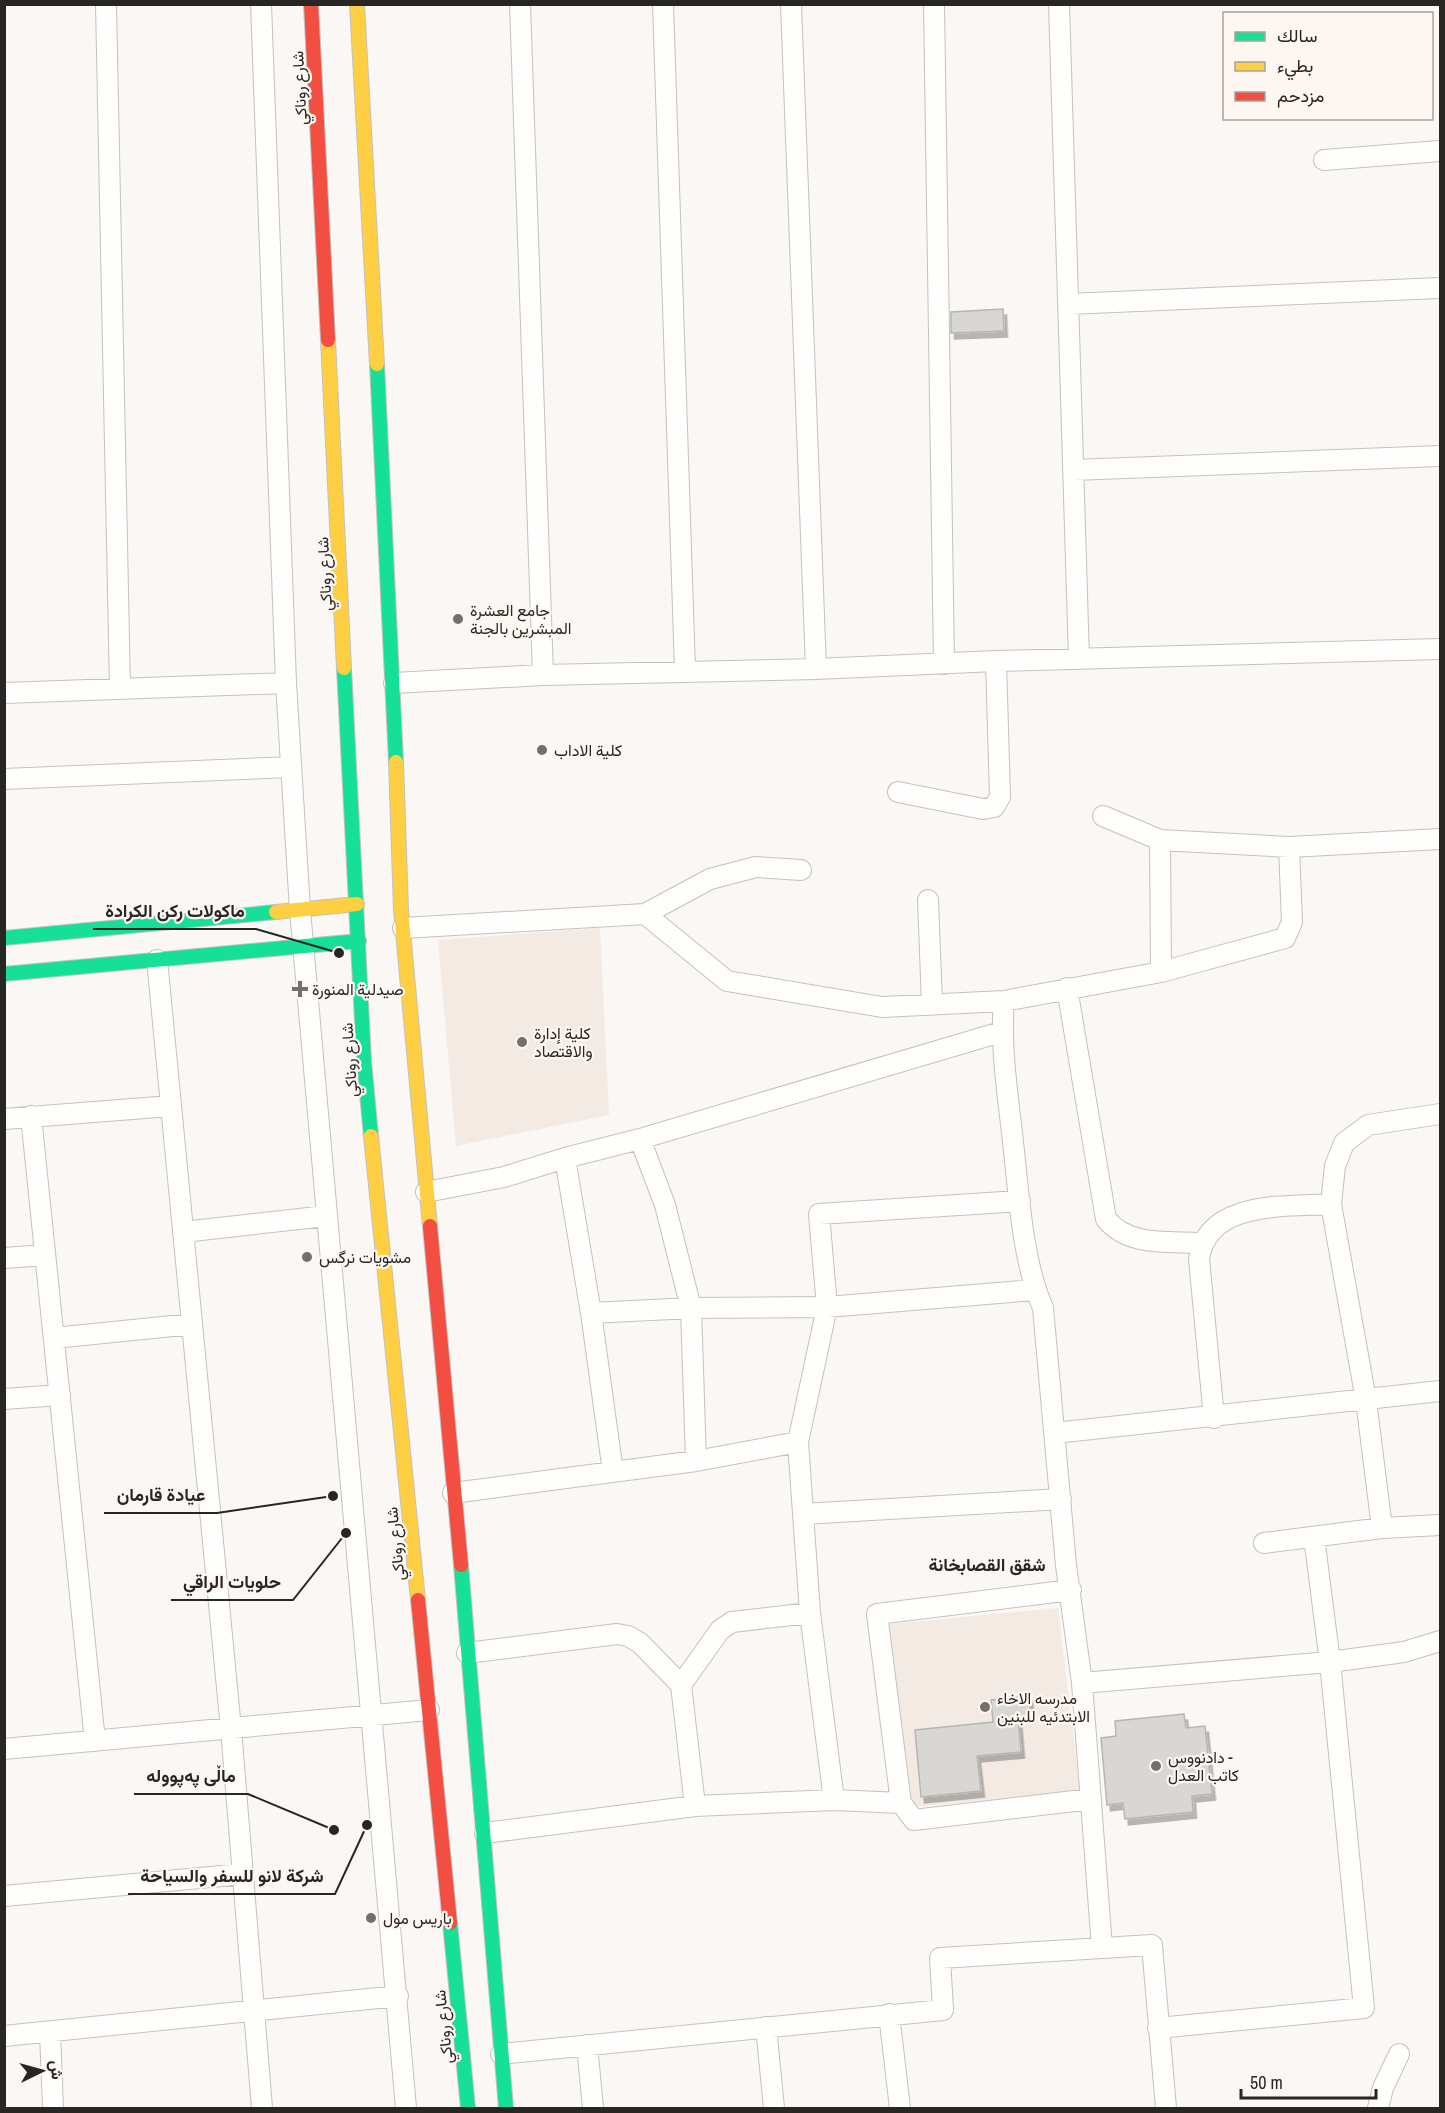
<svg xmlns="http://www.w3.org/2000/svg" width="1445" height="2113" font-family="'Archivo Narrow',Vazirmatn,sans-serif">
<defs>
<filter id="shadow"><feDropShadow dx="3.5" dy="6" stdDeviation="0" flood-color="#0004"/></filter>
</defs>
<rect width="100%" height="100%" fill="#faf7f4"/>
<path fill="#f3eae3" d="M600,928L609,1115L456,1146L438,940Z
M1058,1608L1080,1791L912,1807L889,1624Z"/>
<path fill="#d8d7d4" stroke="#b8b6b3" stroke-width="1.5" filter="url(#shadow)" d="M1003,309L1004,331L951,333V312Z
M1029,1696L1031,1716L1018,1717L1021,1752L977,1756L981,1791L921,1797L915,1730L993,1722L991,1700Z
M1184,1714L1186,1728L1205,1726L1212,1794L1192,1796L1193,1812L1125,1819L1123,1803L1107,1805L1101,1738L1116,1736L1115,1721Z"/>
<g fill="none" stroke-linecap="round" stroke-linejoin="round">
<defs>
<path id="street" d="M106,4L120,689
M261,4L286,683L300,910L406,2108
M520,4L543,675
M663,4L685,670
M791,4L816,669
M934,4L944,664
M1059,4L1079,659
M1324,160L1440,151
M1068,304L1440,288
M1073,470L1440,456
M394,683L543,675L816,669L996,661L1440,649
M4,693L286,683
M4,779L291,767
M898,792L983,809L994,807L1000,797L996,661
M1103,816L1160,840L1289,847L1440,839
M1160,840L1161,972
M928,900L932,1004
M645,914L710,879L756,867L801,870
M403,928L645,914L727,981L882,1007L1004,1001L1161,972L1285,938L1292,922L1289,847
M157,960L231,1729L262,2108
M1067,988L1106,1219C1129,1247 1167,1241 1201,1243
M1004,1001C1000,1048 1008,1095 1013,1142C1019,1194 1022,1260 1043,1308L1066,1565L1082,1683L1102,1948
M31,1116L95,1741
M4,1119L171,1106
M640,1139L665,1205L691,1308L696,1461
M565,1158L591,1313L613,1472
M426,1192L504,1177L565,1158L640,1139L1001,1032
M183,1232L326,1216
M4,1258L45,1255
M591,1313L691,1308L827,1307L1035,1290
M54,1338L192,1324
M4,1399L60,1395
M1214,1418L1199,1259C1207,1200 1286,1207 1331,1204
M1055,1433L1440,1391
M453,1493L696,1461L798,1442
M803,1514L1061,1499
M1382,1528L1366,1400L1331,1204L1335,1166L1344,1143L1368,1125L1440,1114
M1264,1543L1382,1528L1440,1525
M1071,1590L877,1614L901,1803L914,1820L1091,1799
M467,1653L617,1634L628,1636L640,1643L681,1685L695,1806
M1082,1683L1330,1662L1404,1652L1440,1641
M681,1685L720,1630L732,1622L810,1613
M4,1749L429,1710
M834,1800L810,1613L798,1442L827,1307L819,1214L1020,1201
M485,1833L695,1806L834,1800L901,1803
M4,1896L243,1874
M889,2014L900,2108
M766,2027L774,2108
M1158,2028L1364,2008L1330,1662L1314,1537
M50,2032L53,2108
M4,2036L398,1996
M587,2045L593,2108
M501,2054L943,2010L940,1958L1152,1945L1166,2108
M1378,2108L1383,2088L1399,2054"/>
<path id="fast" d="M377,364L396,762
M344,668L364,1061L371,1136
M4,938L276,912
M4,974L359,941
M461,1565L506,2108
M450,1923L468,2108"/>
<path id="slow" d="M357,4L377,364
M328,340L344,668
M396,762L401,910L430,1226
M276,912L357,904
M371,1136L418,1600"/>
<path id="jam" d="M311,4L328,340
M430,1226L461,1565
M418,1600L450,1923"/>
</defs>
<use href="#street" stroke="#c4c2c0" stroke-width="22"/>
<use href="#fast" stroke="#c4c2c0" stroke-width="16"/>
<use href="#slow" stroke="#c4c2c0" stroke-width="16"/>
<use href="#jam" stroke="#c4c2c0" stroke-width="16"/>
<use href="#street" stroke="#fefefd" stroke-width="20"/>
<use href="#fast" stroke="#16e098" stroke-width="14"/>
<use href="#slow" stroke="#ffcf43" stroke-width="14"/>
<use href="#jam" stroke="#f24e42" stroke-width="14"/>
</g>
<g fill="#726f6d" stroke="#fdf6f1" stroke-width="2">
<circle cx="458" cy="619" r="6"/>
<circle cx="542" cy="750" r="6"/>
<path d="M297 980h6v6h6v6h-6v6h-6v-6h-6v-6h6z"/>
<circle cx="522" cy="1042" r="6"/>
<circle cx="307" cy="1257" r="6"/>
<circle cx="985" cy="1707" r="6"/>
<circle cx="1156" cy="1766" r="6"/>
<circle cx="371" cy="1918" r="6"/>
</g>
<g text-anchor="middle" stroke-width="4.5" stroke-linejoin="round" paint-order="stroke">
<g font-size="16" fill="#282624" stroke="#fdf6f1">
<text transform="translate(299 88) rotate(-93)" y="6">شارع روناكي</text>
<text transform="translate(324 574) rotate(-93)" y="6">شارع روناكي</text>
<text transform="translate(349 1060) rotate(-94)" y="6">شارع روناكي</text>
<text transform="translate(395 1544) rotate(-96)" y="6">شارع روناكي</text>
<text transform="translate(443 2027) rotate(-96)" y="6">شارع روناكي</text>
</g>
<g font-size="16" fill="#282624" stroke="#fdf6f1" text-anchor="start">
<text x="470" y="616">جامع العشرة<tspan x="470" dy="18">المبشرين بالجنة</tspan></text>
<text x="554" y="756">كلية الاداب</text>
<text x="312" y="995">صيدلية المنورة</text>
<text x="534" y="1039">كلية إدارة<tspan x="534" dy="18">والاقتصاد</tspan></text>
<text x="319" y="1263">مشويات نرگس</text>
<text x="997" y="1704">مدرسه الاخاء<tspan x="997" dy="18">الابتدئيه للبنين</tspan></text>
<text x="1168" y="1763">دادنووس -<tspan x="1168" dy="18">کاتب العدل</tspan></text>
<text x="383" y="1924">باريس مول</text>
</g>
<g font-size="18" font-weight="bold" fill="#282624" stroke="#fdf6f1">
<text x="987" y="1571">شقق القصابخانة</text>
</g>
</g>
<path fill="none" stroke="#282624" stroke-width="2" d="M339 953L256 929H93M333 1496L217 1513H104M346 1533L293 1600H171M334 1830L248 1794H134M367 1825L335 1894H128"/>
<g fill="#282624" stroke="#fdf6f1" stroke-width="2">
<circle cx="339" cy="953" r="6"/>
<circle cx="333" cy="1496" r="6"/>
<circle cx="346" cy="1533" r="6"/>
<circle cx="334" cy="1830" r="6"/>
<circle cx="367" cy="1825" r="6"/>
</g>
<g font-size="18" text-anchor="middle" font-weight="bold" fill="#282624" stroke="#fdf6f1" stroke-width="4.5" stroke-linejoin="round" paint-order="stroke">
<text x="175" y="917">ماكولات ركن الكرادة</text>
<text x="161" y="1501">عيادة قارمان</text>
<text x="232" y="1588">حلويات الراقي</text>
<text x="191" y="1782">ماڵی پەپوولە</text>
<text x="232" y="1882">شركة لانو للسفر والسياحة</text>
</g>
<rect width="1445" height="2113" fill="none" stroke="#282624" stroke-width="12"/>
<rect x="1223" y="12" width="210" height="108" fill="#fdf6f1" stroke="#a8a39f" stroke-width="1.5"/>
<rect x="1235" y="32" width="30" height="9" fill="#16e098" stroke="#a8a39f" stroke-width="1.5"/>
<text x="1277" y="42" font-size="18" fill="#282624">سالك</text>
<rect x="1235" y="62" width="30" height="9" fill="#ffcf43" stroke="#a8a39f" stroke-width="1.5"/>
<text x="1277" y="72" font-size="18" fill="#282624">بطيء</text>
<rect x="1235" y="92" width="30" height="9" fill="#f24e42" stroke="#a8a39f" stroke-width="1.5"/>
<text x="1277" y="102" font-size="18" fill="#282624">مزدحم</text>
<g transform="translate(42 2071) rotate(85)" stroke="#fdf6f1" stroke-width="4.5" paint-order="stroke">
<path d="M0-4.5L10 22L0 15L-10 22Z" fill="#282624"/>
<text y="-9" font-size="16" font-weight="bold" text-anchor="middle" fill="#282624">ش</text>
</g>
<path d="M1241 2089v9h135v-9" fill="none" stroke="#282624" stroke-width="3"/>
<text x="1250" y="2089" font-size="18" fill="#282624" stroke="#fdf6f1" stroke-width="4.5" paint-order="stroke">50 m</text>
</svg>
